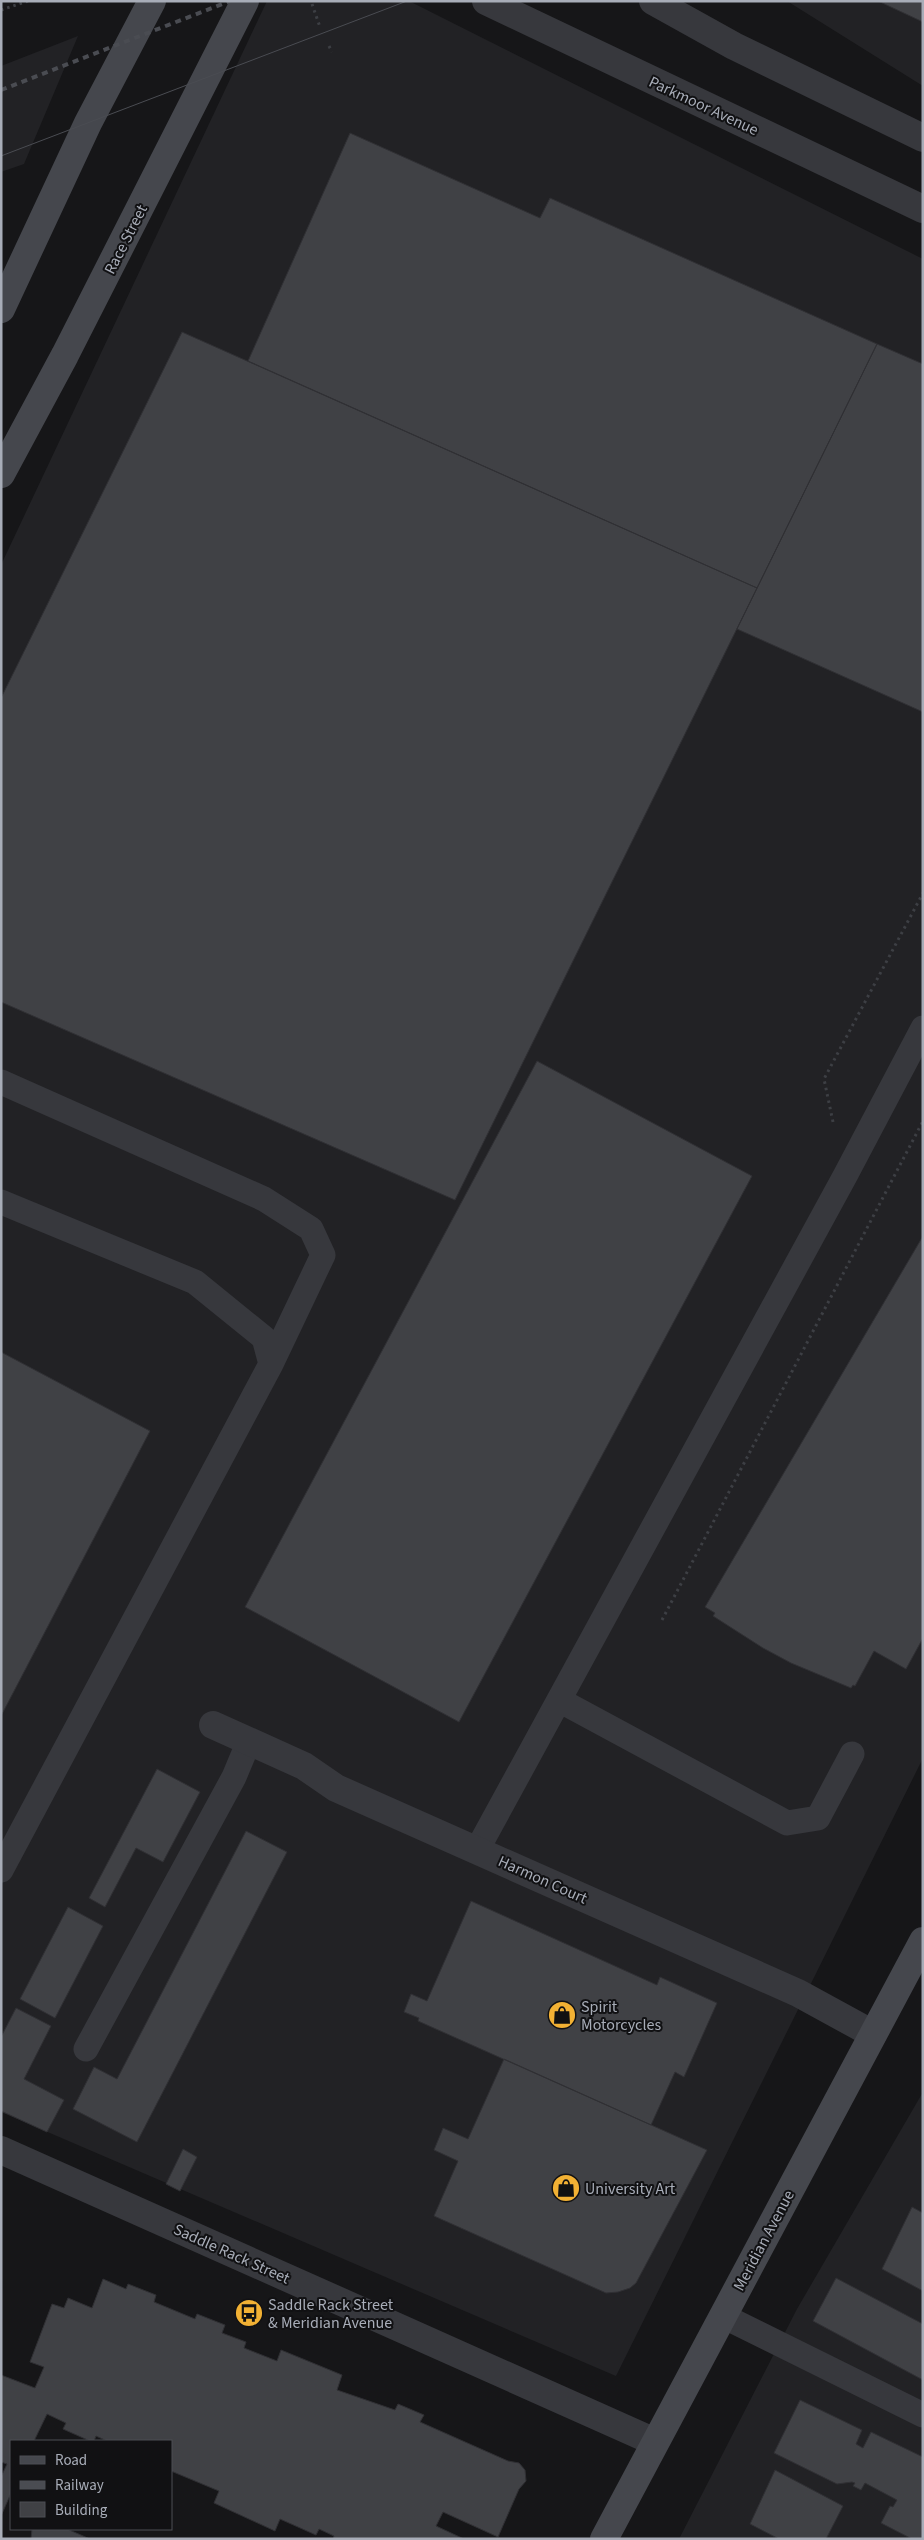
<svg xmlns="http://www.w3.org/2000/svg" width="924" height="2540" font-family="'Source Sans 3',sans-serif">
<rect width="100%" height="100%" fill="#161618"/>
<path fill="#222225" d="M267,1H409L923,259V1758L616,2376L1,2112V565Z
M787,1H923V86Z
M78,36L24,164L1,172V66Z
M923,2092V2539H679L797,2309Z"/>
<path fill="#404145" stroke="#303034" d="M878,1H923V22Z
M350,133L540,218L550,198L877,344L757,588L248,361Z
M182,332L757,588L455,1200L1,1002V698Z
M877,344L923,364V712L737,629Z
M537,1061L752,1176L459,1722L245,1607Z
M923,1236V1638L906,1669L874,1651L855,1686L853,1685L851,1688L791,1663L763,1648L713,1616L715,1613L705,1607Z
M1,1352L150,1431L1,1716Z
M157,1769L200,1792L163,1862L136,1848L105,1907L89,1898Z
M246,1831L287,1852L137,2142L73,2109L94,2067L117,2079Z
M471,1901L657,1985L660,1977L717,2003L684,2077L675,2072L651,2125L418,2021L419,2018L404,2012L411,1994L427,2001Z
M68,1907L103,1926L55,2018L20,1999Z
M16,2008L51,2026L24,2079L64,2100L47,2132L1,2111V2037Z
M504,2059L707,2150L636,2283L630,2288L618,2292L606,2293L434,2216L458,2161L434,2150L443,2128L468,2139Z
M183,2149L197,2157L180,2191L166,2184Z
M912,2207L923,2213V2291L882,2269Z
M836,2278L923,2324V2380L813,2321Z
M103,2279L126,2289L128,2284L156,2295L154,2302L195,2319L197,2314L225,2325L222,2333L246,2342L244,2348L277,2361L281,2350L342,2375L337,2390L395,2410L398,2404L424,2415L420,2422L508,2461L519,2463L525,2470L526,2481L519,2489L498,2537L443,2512L436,2526L464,2539H333L334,2536L319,2529L316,2535L280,2519L275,2531L214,2503L219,2491L171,2471V2441H107L96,2436L94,2441H90L63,2429L66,2423L47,2414L34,2441H11V2493L1,2516V2477L7,2464L1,2462V2375L35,2388L44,2367L30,2362L52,2304L64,2308L68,2298L92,2308Z
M800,2400L862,2430L856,2444L863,2448L871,2432L923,2457V2539H912L881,2523L890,2506L893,2507L897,2500L865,2483L861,2490L853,2486L855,2483L852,2482L837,2484L774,2453Z
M775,2470L843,2506L826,2539H779L750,2524Z
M32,2529H67L90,2539H31Z"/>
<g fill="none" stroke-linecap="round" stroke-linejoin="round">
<path stroke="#3d3f44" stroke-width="3" stroke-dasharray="2.5 4" stroke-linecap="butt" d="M312,4L320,27
M1,10L28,1
M329,46L332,52
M833,1122L824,1079L923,893
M662,1620L923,1121"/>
<path stroke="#37383d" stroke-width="25" d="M1,1082L264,1199L311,1229L323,1255L271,1364
M1,1202L195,1282L264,1338L271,1364L1,1870
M559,1700L787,1823L818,1818L852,1754
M477,1850L845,1176L923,1028
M86,2049L234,1777L249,1741
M723,2316L923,2415"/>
<path stroke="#37383d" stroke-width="28" d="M213,1725L304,1766L336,1788L798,1993L873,2034"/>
<path stroke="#37383d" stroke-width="28" d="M486,1L923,209
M653,1L734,46L923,138
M1,2150L655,2442"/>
<path stroke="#45474d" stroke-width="28" d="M1,309L88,123L152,1
M1,474L65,355L245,1
M604,2539L923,1941"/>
<path stroke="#4a4c52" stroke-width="1" d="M1,156L407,1"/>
<path stroke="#4a4c52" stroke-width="4" stroke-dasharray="6 5" stroke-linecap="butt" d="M1,90L230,1"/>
</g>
<defs>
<symbol id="shop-disc" viewBox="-11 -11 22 22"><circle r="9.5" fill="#f2b134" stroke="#111113"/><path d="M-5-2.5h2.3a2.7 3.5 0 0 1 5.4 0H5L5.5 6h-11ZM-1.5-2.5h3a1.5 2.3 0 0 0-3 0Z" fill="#111"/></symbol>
<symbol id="bus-disc" viewBox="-11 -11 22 22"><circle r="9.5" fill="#f2b134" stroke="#111113"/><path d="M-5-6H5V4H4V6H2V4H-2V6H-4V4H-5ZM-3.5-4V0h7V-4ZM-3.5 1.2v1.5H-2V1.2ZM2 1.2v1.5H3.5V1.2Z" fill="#111"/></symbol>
</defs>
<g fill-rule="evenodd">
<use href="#shop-disc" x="546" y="1999" width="32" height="32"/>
<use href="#shop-disc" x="550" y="2172" width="32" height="32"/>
<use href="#bus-disc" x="233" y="2297" width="32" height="32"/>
</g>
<g text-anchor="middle" stroke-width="4" stroke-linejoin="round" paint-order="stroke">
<g font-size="16" fill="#a8adb8" stroke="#111113">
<text transform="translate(704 105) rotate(25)" y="6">Parkmoor Avenue</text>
<text transform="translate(125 239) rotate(-63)" y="6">Race Street</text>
<text transform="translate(543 1879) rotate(24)" y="6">Harmon Court</text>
<text transform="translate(763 2240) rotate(-62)" y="6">Meridian Avenue</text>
<text transform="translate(232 2253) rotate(24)" y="6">Saddle Rack Street</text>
</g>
<g font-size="16" fill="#a8adb8" stroke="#111113" text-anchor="start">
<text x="581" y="2012">Spirit<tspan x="581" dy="18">Motorcycles</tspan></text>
<text x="585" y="2194">University Art</text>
<text x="268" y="2310">Saddle Rack Street<tspan x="268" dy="18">&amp; Meridian Avenue</tspan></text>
</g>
</g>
<rect width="924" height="2540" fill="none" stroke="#a8adb8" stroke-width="5"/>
<rect x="10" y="2440" width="162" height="90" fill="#111113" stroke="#4d4f55"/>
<rect x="20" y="2456" width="25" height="8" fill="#45474d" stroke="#4d4f55"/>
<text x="55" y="2465" font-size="15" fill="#a8adb8">Road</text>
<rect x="20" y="2481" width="25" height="8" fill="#4a4c52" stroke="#4d4f55"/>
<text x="55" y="2490" font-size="15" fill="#a8adb8">Railway</text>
<rect x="20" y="2502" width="25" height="15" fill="#404145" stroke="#4d4f55"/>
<text x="55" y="2515" font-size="15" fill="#a8adb8">Building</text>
</svg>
